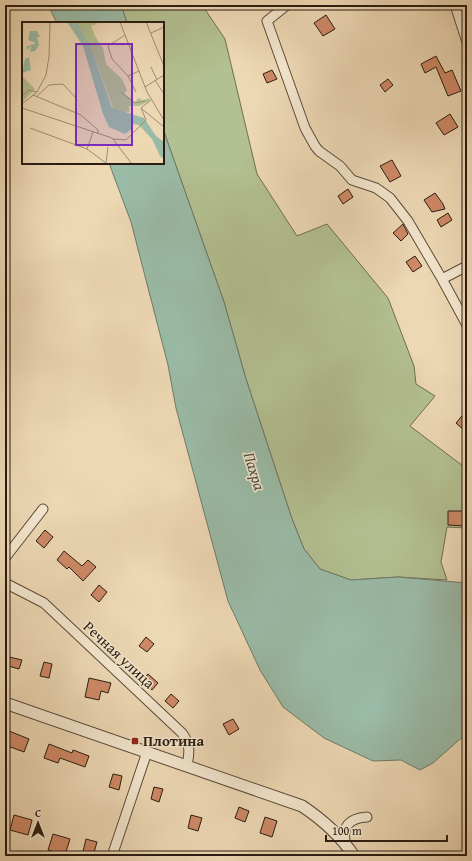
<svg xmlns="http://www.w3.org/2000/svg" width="472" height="861" font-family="'Gentium Book Plus',serif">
<rect width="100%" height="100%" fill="#edd8b4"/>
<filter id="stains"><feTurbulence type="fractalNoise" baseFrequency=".005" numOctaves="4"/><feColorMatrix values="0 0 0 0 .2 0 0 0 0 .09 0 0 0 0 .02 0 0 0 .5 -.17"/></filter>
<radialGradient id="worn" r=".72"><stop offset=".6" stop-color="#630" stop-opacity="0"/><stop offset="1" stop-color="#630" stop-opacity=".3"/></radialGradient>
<path fill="#b3c091" stroke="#6e6e51" d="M121,5H202L225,39L257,174L297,236L327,224L388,298L414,366L416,384L435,396L410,426L467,469V528L447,527L441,562L447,580L398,577L351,580L320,569L304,549L292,519L246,379L224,302L163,129V23H127Z"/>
<path fill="#9abba7" stroke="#6d7b6b" d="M48,5H121L127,23H57Z
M163,129L224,302L246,379L292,519L304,549L320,569L351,580L398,577L467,583V733L433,763L420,770L401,760L373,761L324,738L283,707L260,670L228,601L176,408L168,365L131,222L109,163H163Z"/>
<path fill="#ce8966" stroke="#2a1c11" d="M326,15L335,29L323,36L314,23Z
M436,56L445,73L452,70L461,91L448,96L436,67L425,73L421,64Z
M272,70L277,79L267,83L263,74Z
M388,79L393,85L385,92L380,85Z
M450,114L458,127L444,135L436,123Z
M392,160L401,176L390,182L380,166Z
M348,189L353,197L343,204L338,196Z
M435,193L443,204L445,209L432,212L424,200Z
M448,213L452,220L441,227L437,220Z
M403,224L408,234L401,241L393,233Z
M415,256L422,266L413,272L406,262Z
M467,410V433L456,423Z
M448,511H467V526L448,525Z
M45,530L53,537L44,548L36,541Z
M64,551L82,566L88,560L96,567L83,581L69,567L67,569L57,560Z
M99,585L107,592L99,602L91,595Z
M146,637L154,644L147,652L139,646Z
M5,656L22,660L19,669L5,665Z
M44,662L52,664L49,678L40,676Z
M148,674L158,683L152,690L142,681Z
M89,678L111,683L108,693L101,691L99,700L85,697Z
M171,694L179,701L173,708L165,701Z
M233,719L239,729L229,735L223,724Z
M9,731L29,739L24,752L5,745Z
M49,744L72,753L73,750L89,756L85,767L60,758L58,763L44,758Z
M113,774L122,776L119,790L109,787Z
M154,787L163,789L159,802L151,799Z
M239,807L249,811L245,822L235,818Z
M14,815L32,820L28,835L10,830Z
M191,815L202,818L198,831L188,828Z
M265,817L277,821L272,837L260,833Z
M53,834L70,839L65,855L48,850Z
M86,839L97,842L93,856H82Z"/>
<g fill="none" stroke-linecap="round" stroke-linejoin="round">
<defs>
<path id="minor" d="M287,5L267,21L305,128L315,146L319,151L340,166L352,180L376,188L390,198L408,221L442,279L467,266
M455,5L467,42
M442,279L467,325
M5,558L43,509
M5,583L44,603L182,733C190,744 190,752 187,765
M346,845C341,827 349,818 367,817
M112,856L147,752"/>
<path id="tertiary" d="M5,703L302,806C323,820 340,835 354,856"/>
</defs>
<use href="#minor" stroke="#5b4b3a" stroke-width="11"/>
<use href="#tertiary" stroke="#5b4b3a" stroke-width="13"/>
<use href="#minor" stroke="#f3e6ce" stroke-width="9"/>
<use href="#tertiary" stroke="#f3e6ce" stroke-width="11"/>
</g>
<rect fill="#8f2418" stroke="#f3e6ce" stroke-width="1.5" x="131" y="737" width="8" height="8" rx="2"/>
<g text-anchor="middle" stroke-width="3" stroke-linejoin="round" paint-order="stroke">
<g font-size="15" fill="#2a1c11" stroke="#f3e6ce">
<text transform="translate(119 655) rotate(43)" y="5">Речная улица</text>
</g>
<g font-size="15" font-weight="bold" fill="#2a1c11" stroke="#f3e6ce" text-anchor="start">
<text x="143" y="746">Плотина</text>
</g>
<g font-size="16" font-style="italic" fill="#4c4c3e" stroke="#f3e6ce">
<text transform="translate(255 471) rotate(73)" y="6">Пахра</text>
</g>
</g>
<g transform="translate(22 22)">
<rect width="142" height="142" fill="#edd8b4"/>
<path d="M55,0H74L75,2L69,4L73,14L81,26L84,42L100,57L105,68L102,72L113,80L116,76L121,78L127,76L128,79L117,84H107V90L92,89L68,22ZM0,54L13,67L0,80Z" fill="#b3c091"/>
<path d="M45,0H55L68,22L90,86L122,96L134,114L142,120V137L138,134L130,117L117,103L111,102V106L103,112L87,105L81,92L61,24ZM8,9H15L18,15H15L17,23L13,29L8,30L9,24L5,28L4,25L14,21L6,18ZM7,35L9,48L0,51L3,37Z" fill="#9abba7"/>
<path fill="none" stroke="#9f8d73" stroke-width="1" d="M98,0L125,70L142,98M124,0L142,44M129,11L142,5M103,13L86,24L90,37L106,54L117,49M129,45L135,58M106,54L114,70M133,58L142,72M123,65L142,53M99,70L113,81L124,79M11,73L59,93L76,108V112M0,74L7,68L15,70M14,75L27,63L41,62L54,76M0,82L15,70L24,53L27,35L28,0M0,86L90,116L110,142M120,87L142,105M8,106L65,127L84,141L86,125M91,117L104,118L124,98L119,86L129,78M65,127L71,110"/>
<path fill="#7b2cbf" fill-opacity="0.15" stroke="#7b2cbf" stroke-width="2" d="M54,22H110V123H54Z"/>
<rect width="142" height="142" fill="none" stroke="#2a1c11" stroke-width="2"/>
</g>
<rect width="472" height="861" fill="none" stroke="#edd8b4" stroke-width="20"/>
<rect x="6" y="6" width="460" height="849" fill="none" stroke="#2a1c11" stroke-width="2"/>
<rect x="10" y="10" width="452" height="841" fill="none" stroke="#2a1c11"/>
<g transform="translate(38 823)" stroke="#f3e6ce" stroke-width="3" paint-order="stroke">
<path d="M0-3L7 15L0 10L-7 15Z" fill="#2a1c11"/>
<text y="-6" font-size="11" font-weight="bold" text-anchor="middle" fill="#2a1c11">С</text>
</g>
<path d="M326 835v6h121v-6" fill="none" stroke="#2a1c11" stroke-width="2"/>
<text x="332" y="835" font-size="12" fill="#2a1c11" stroke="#f3e6ce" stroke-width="3" paint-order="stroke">100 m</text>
<rect width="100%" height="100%" filter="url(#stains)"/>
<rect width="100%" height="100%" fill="url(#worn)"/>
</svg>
